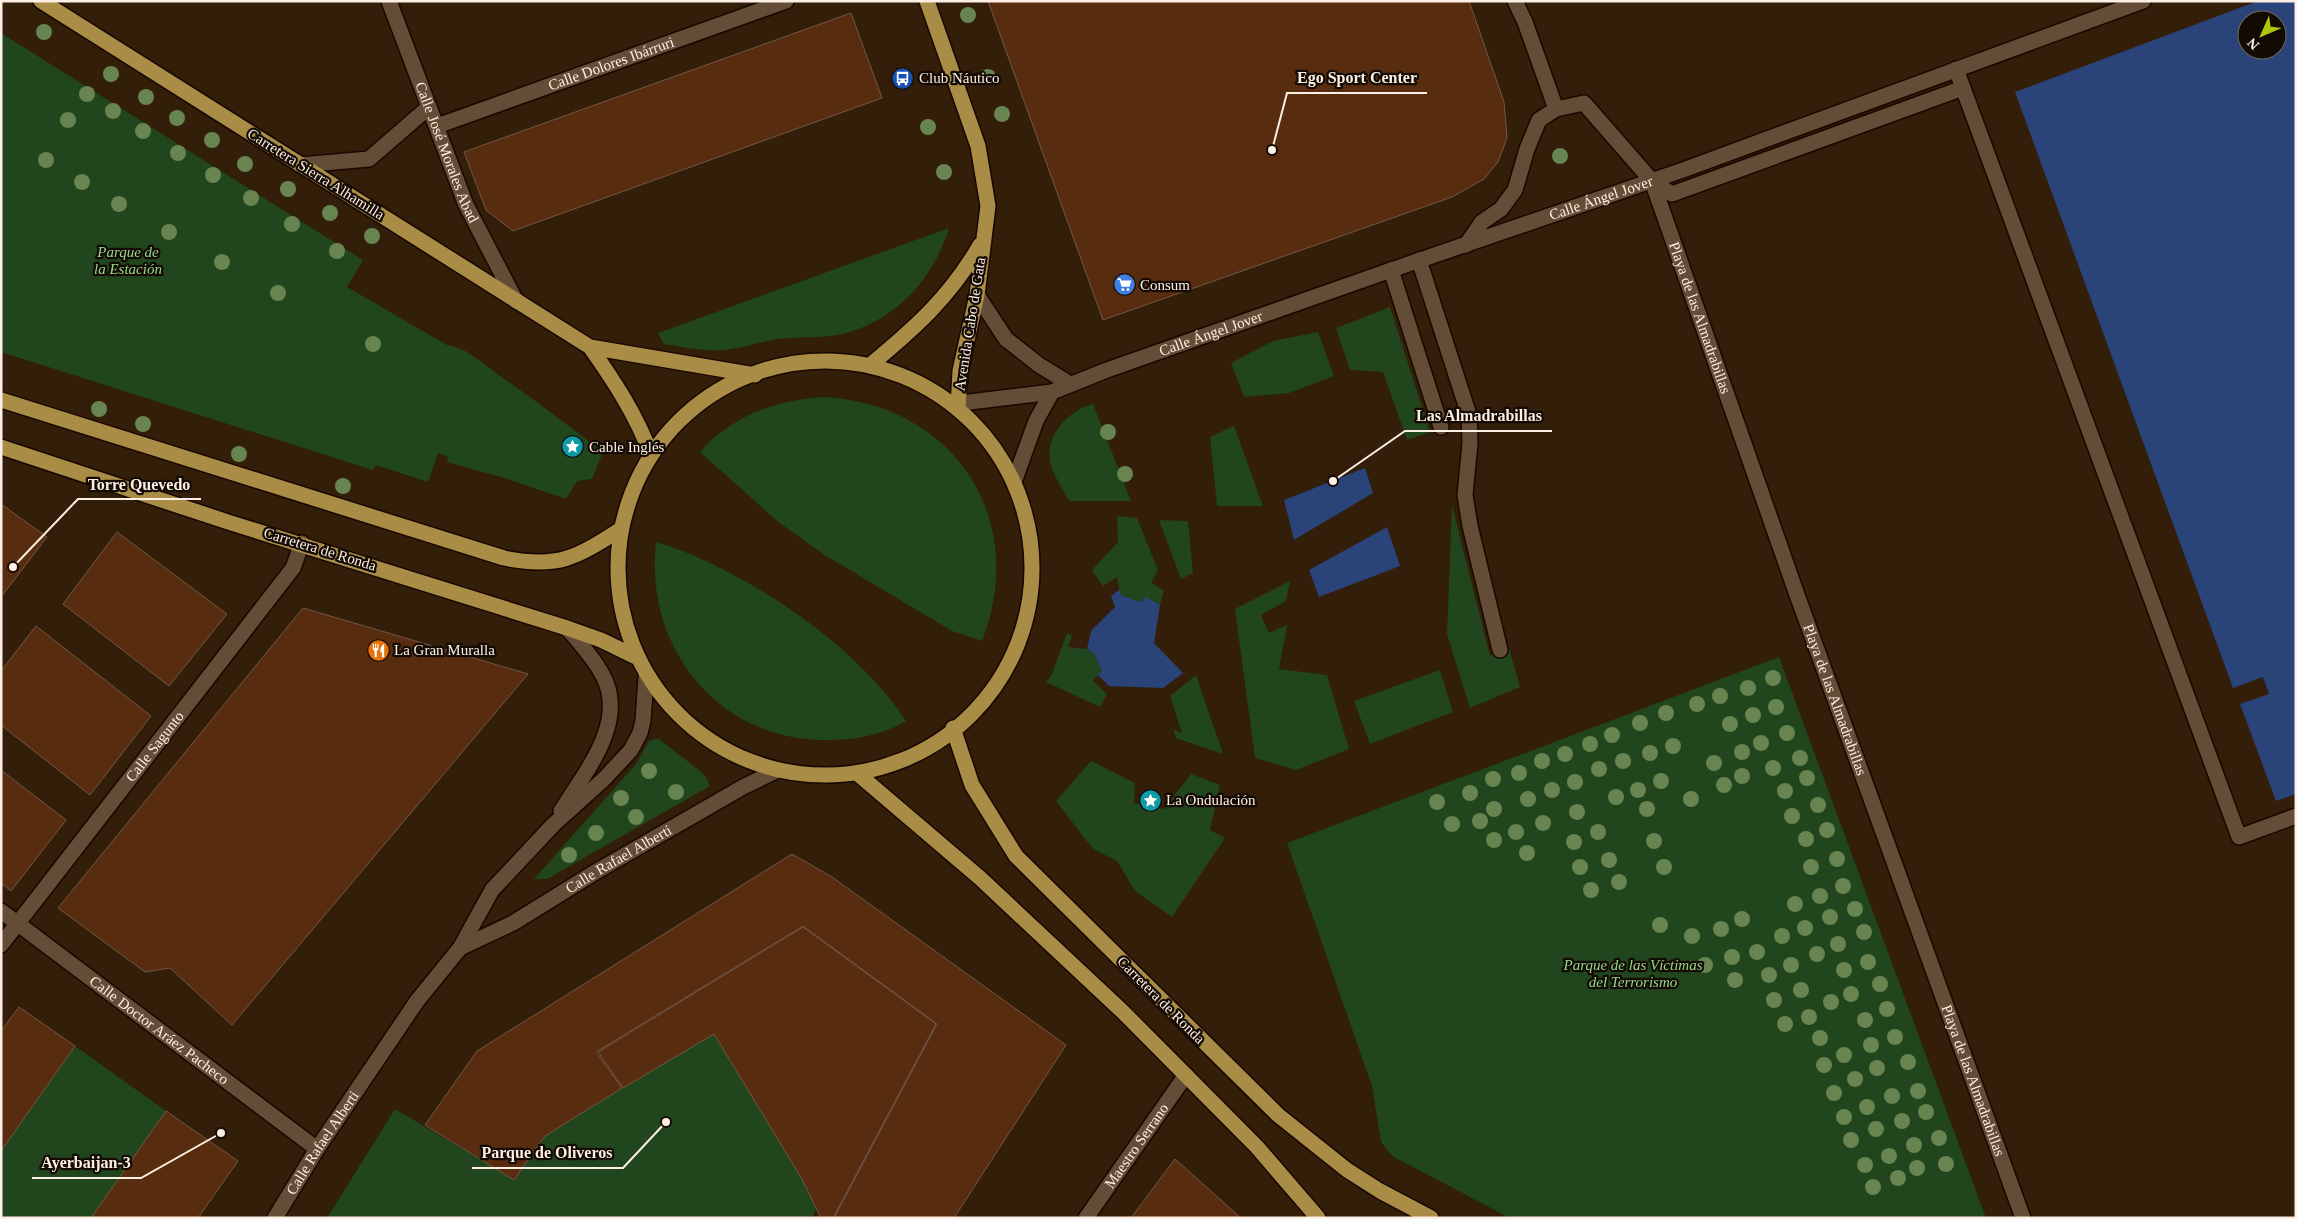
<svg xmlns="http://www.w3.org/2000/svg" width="2297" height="1219" font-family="'Times New Roman',serif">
<rect width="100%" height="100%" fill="#321e09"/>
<path fill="#21451d" d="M1,33L363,260L347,287L447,345C466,347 485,365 500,376C535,400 569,426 603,452L592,479L577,481L566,499L504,478L447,462L448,457L438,453L428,482L376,465L373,470L1,352Z
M949,228C933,279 899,317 847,333C826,339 800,336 778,339C760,342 743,348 725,350C706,352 684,347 664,344L658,333Z
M1390,307L1430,432L1407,440L1383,372L1350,370L1336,328Z
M1318,332L1334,376L1289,393L1244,397L1231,363L1273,341Z
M826,397C956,406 1029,520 982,641L952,631L823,554L777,521L700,452C732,415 779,399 826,397Z
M1093,404L1131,501H1069C1064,490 1054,477 1051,465C1043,437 1068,410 1093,404Z
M1233,426H1234L1263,506H1217L1210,437Z
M1452,505L1490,656L1509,648L1520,687L1470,708L1447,634Z
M1117,516L1137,518L1158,570L1151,583L1164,590L1160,605L1146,598L1142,602L1122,596L1119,590L1117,577L1103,586L1092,570L1118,542Z
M1159,520L1188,521L1193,573L1181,579Z
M656,542C741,567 858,645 906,721C881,736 850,741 822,740C715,738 644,644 656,542Z
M1290,581L1286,601L1261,615L1269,633L1287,625L1279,669L1327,675L1349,749L1296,770L1255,758L1235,609Z
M1067,633L1072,636L1068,647L1087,649L1094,653L1102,671L1093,681L1107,694L1100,707L1046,682L1051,676Z
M1779,657L1986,1218H1510L1392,1156L1381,1142L1372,1086L1287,843Z
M1440,670L1453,712L1370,744L1354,701Z
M1196,675L1223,754L1176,738L1173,729L1182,733L1170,696Z
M654,739H659L700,771L706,777L710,786L547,879H534L636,764L649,741Z
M1091,761L1135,783L1134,803L1164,809L1191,774L1220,785L1210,830L1225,838L1172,917L1135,891L1117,861L1093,849L1056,801Z
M714,1034L802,1179L816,1209L812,1218H327L395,1109L514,1179L543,1135Z
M75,1046L166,1111L91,1218H1V1151Z"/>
<path fill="#2a4378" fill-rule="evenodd" d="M2258,1H2296V794L2276,801L2240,704L2269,694L2263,677L2233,688L2015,92ZM2247,20H2277V50H2247Z
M1365,468L1373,493L1294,540L1284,500Z
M1387,527L1400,566L1319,597L1309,570Z
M1119,590L1122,596L1142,602L1146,597L1160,605L1154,643L1183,673L1163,688L1109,686L1098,675L1102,671L1094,653L1087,649L1091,631L1115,607L1111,596Z"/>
<path fill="#582c0f" stroke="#735747" d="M988,1H1469L1504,102L1507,138L1498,162L1484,179L1452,197L1103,320Z
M851,13L882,98L513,231L486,210L464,152Z
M1,504L47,537L1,597Z
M117,532L227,614L169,686L63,604Z
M303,608L528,674L232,1025L170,968L145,972L58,908Z
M36,626L151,716L90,795L1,725V671Z
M1,770L66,820L11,891L1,883Z
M792,854L832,877L1066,1045L954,1218H834L937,1024L803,926L596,1052L622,1088L545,1136L514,1180L425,1125L477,1051Z
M803,927L936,1024L833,1218H821L802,1179L714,1034L623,1088L598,1052Z
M19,1007L75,1046L1,1151V1031Z
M166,1111L238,1161L198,1218H91Z
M1175,1159L1241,1218H1131Z"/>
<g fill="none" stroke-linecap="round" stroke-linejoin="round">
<defs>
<g id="minor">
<path id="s1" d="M389,1L466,205L516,301"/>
<path d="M1515,1L1525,22L1556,109"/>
<path d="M1956,69L2239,837L2296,816"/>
<path id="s2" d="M437,126L786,1"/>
<path d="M300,165L369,159L429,107"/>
<path id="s3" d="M1652,181L1796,592L2023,1218"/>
<path d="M1466,245L1482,222L1501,209L1515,190L1527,149L1539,120L1556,109L1584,103L1652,181L1672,194L1963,88"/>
<path d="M1419,260L1469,415L1470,443L1465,495L1470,526L1500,650"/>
<path d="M1391,270L1441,427"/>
<path d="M977,295L1006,339L1039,365L1070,384"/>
<path id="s4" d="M953,404L1052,392L1107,370L1391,270L1683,170L2143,1"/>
<path d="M1014,482L1036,421L1052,392"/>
<path d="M561,811C585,772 629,721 602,674C593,657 579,642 567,628"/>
<path id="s5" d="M1,911L317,1149"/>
<path id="s6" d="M1,945L293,568L302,543"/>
<path id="s7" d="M460,948L513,923L597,871L743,787L778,770"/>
<path id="s8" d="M275,1218L317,1149L417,1001L460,948L492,890L553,825L604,779L631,750L640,733L643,721L646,677"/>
<path id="s9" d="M1086,1218L1186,1075"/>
</g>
<path id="major" d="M41,1L590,347L755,375
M927,1L978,146L988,206L977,295L960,371L958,408
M590,347C614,381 637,416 651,455
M618 568a207 207 0 1 1 414 0a207 207 0 1 1-414 0Z
M869,366C915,328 950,297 980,245
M1,400L504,558C558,569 576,558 621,529
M1,447L228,522L567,628L601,640L636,657
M953,728L972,785L1016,856L1278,1115L1347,1170L1380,1191L1431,1218
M858,774L980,878L1123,1012L1257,1147L1318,1218"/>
</defs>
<use href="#minor" stroke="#190700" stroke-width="18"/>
<use href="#major" stroke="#190700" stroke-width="18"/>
<use href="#minor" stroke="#644d37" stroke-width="15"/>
<use href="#major" stroke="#a98c45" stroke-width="15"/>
</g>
<g fill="#688450">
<circle cx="968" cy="15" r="8"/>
<circle cx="44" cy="32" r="8"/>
<circle cx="111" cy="74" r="8"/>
<circle cx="988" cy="77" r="8"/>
<circle cx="87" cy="94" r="8"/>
<circle cx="146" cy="97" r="8"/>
<circle cx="113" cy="111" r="8"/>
<circle cx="1002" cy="114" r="8"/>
<circle cx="177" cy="118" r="8"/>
<circle cx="68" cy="120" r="8"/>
<circle cx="928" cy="127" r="8"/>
<circle cx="143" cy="131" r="8"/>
<circle cx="212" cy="140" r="8"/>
<circle cx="178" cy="153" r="8"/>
<circle cx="1560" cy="156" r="8"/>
<circle cx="46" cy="160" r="8"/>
<circle cx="245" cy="164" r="8"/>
<circle cx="944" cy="172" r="8"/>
<circle cx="213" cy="175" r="8"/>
<circle cx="82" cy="182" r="8"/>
<circle cx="288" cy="189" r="8"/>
<circle cx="251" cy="198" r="8"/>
<circle cx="119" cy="204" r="8"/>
<circle cx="330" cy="213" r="8"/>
<circle cx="292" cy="224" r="8"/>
<circle cx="169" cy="232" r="8"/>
<circle cx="372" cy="236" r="8"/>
<circle cx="337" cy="251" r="8"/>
<circle cx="222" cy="262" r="8"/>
<circle cx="278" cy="293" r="8"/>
<circle cx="373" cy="344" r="8"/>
<circle cx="99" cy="409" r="8"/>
<circle cx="143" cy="424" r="8"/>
<circle cx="1108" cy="432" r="8"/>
<circle cx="239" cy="454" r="8"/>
<circle cx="1125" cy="474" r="8"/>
<circle cx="343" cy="486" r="8"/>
<circle cx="1773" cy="678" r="8"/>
<circle cx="1748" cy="688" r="8"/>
<circle cx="1720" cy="696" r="8"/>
<circle cx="1697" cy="704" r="8"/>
<circle cx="1776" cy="707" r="8"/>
<circle cx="1666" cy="713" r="8"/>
<circle cx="1753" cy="715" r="8"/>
<circle cx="1640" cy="723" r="8"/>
<circle cx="1730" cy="724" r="8"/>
<circle cx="1787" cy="733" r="8"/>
<circle cx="1612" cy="735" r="8"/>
<circle cx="1761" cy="743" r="8"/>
<circle cx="1590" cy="744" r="8"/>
<circle cx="1673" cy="746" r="8"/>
<circle cx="1742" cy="752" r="8"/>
<circle cx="1650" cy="753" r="8"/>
<circle cx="1565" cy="754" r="8"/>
<circle cx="1800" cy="758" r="8"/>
<circle cx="1542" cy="761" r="8"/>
<circle cx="1623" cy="761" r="8"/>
<circle cx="1714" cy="763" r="8"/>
<circle cx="1773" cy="768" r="8"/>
<circle cx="1599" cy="769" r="8"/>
<circle cx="649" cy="771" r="8"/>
<circle cx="1519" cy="773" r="8"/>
<circle cx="1742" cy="776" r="8"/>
<circle cx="1807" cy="778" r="8"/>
<circle cx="1493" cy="779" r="8"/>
<circle cx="1661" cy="781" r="8"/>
<circle cx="1575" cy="782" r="8"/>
<circle cx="1724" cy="785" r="8"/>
<circle cx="1552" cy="790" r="8"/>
<circle cx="1638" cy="790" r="8"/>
<circle cx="1785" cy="791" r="8"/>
<circle cx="676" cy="792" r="8"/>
<circle cx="1470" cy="793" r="8"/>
<circle cx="1616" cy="797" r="8"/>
<circle cx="621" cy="798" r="8"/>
<circle cx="1528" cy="799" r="8"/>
<circle cx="1691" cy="799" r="8"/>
<circle cx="1437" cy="802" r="8"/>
<circle cx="1818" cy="805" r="8"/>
<circle cx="1494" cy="809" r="8"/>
<circle cx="1647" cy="809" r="8"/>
<circle cx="1577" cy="812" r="8"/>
<circle cx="1792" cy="816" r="8"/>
<circle cx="636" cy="817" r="8"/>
<circle cx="1480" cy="821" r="8"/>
<circle cx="1543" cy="823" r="8"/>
<circle cx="1452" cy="824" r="8"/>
<circle cx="1827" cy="830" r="8"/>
<circle cx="1516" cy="832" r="8"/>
<circle cx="1598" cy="832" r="8"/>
<circle cx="596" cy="833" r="8"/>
<circle cx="1806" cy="839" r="8"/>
<circle cx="1494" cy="840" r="8"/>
<circle cx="1654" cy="841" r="8"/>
<circle cx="1574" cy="842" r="8"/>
<circle cx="1527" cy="853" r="8"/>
<circle cx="569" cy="855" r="8"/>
<circle cx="1837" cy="859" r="8"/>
<circle cx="1609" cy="860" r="8"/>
<circle cx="1580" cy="867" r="8"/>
<circle cx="1664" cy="867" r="8"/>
<circle cx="1811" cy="867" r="8"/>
<circle cx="1619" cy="882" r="8"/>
<circle cx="1843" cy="886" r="8"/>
<circle cx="1591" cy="890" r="8"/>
<circle cx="1820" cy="896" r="8"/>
<circle cx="1795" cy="904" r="8"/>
<circle cx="1855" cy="909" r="8"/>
<circle cx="1830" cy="917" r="8"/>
<circle cx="1742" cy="919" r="8"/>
<circle cx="1660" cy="925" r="8"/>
<circle cx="1805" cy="928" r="8"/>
<circle cx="1721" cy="929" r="8"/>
<circle cx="1864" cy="932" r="8"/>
<circle cx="1692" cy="936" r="8"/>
<circle cx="1782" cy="936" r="8"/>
<circle cx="1838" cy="944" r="8"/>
<circle cx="1757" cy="952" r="8"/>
<circle cx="1817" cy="954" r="8"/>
<circle cx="1732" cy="957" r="8"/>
<circle cx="1868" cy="962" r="8"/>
<circle cx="1705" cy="965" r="8"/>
<circle cx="1791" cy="965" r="8"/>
<circle cx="1844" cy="970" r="8"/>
<circle cx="1769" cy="975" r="8"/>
<circle cx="1735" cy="980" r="8"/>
<circle cx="1880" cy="984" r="8"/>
<circle cx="1801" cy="990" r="8"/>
<circle cx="1851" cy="994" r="8"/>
<circle cx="1774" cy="1000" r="8"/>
<circle cx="1831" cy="1002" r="8"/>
<circle cx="1887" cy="1009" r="8"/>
<circle cx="1809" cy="1017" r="8"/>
<circle cx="1865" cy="1020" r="8"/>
<circle cx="1785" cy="1024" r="8"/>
<circle cx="1895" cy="1037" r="8"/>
<circle cx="1820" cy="1038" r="8"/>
<circle cx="1871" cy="1045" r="8"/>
<circle cx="1844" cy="1055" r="8"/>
<circle cx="1908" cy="1062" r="8"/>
<circle cx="1824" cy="1065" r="8"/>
<circle cx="1877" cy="1068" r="8"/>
<circle cx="1855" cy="1079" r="8"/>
<circle cx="1918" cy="1091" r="8"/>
<circle cx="1834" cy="1093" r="8"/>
<circle cx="1892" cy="1096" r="8"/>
<circle cx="1867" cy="1107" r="8"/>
<circle cx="1926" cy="1112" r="8"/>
<circle cx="1844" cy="1117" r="8"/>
<circle cx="1902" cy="1121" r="8"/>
<circle cx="1876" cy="1129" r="8"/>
<circle cx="1939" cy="1138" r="8"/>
<circle cx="1851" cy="1140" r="8"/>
<circle cx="1914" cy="1145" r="8"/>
<circle cx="1889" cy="1156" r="8"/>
<circle cx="1946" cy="1164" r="8"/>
<circle cx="1865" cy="1165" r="8"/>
<circle cx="1917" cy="1168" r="8"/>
<circle cx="1898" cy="1178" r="8"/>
<circle cx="1873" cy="1187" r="8"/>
</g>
<defs>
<symbol id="bus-disc" viewBox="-11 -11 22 22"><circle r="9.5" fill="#1a4fb4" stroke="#130a04"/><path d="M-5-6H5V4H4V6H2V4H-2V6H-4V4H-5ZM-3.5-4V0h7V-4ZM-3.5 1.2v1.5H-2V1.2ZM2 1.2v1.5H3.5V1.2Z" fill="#fff"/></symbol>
<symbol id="supermarket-disc" viewBox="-11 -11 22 22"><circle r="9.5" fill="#3f7fe0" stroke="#130a04"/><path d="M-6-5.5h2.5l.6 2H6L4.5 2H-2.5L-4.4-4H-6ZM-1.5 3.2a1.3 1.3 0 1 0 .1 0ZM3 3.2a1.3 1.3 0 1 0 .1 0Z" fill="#fff"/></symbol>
<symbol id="sight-disc" viewBox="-11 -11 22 22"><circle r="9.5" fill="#0f9aa8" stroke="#130a04"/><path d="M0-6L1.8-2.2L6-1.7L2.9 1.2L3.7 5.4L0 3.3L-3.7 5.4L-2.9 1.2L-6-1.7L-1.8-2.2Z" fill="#fff"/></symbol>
<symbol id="restaurant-disc" viewBox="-11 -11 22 22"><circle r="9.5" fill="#e8710a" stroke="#130a04"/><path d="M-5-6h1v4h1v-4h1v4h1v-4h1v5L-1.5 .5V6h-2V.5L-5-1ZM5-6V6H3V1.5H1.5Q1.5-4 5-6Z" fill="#fff"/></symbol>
</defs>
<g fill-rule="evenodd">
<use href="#bus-disc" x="890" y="66" width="25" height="25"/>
<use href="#supermarket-disc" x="1112" y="272" width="25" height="25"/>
<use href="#sight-disc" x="560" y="434" width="25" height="25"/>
<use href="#restaurant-disc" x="366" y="638" width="25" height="25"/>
<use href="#sight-disc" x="1138" y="788" width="25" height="25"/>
</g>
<g text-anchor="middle" stroke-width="4.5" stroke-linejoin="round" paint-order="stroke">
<g font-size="15" fill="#fdefe3" stroke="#130a04">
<text dy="5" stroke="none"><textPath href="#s2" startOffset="185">Calle Dolores Ibárruri</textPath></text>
<text dy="5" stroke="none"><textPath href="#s1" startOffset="162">Calle José Morales Abad</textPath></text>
<text transform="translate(316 174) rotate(32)" y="5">Carretera Sierra Alhamilla</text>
<text dy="5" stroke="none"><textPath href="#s4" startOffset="682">Calle Ángel Jover</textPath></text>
<text dy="5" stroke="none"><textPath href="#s3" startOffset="145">Playa de las Almadrabillas</textPath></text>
<text transform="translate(970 324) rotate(-81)" y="5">Avenida Cabo de Gata</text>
<text dy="5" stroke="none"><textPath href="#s4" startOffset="269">Calle Ángel Jover</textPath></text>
<text transform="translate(320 549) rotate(17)" y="5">Carretera de Ronda</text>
<text dy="5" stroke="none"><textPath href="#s3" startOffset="550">Playa de las Almadrabillas</textPath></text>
<text dy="5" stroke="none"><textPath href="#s6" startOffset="251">Calle Sagunto</textPath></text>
<text dy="5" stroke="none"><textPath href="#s7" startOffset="182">Calle Rafael Alberti</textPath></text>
<text transform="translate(1161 1000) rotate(45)" y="5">Carretera de Ronda</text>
<text dy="5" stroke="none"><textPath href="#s5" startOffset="198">Calle Doctor Aráez Pacheco</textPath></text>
<text dy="5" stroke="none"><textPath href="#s3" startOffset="955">Playa de las Almadrabillas</textPath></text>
<text dy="5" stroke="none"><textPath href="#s8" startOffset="89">Calle Rafael Alberti</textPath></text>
<text dy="5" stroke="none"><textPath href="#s9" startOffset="88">Maestro Serrano</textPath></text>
</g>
<g font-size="15" fill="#fdefe3" stroke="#130a04" text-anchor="start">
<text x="919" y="83">Club Náutico</text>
<text x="1140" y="290">Consum</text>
<text x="589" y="452">Cable Inglés</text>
<text x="394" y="655">La Gran Muralla</text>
<text x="1166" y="805">La Ondulación</text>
</g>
<g font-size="15" font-style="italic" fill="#95d88b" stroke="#130a04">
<text x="128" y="257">Parque de<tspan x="128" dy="17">la Estación</tspan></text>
<text x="1633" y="970">Parque de las Víctimas<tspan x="1633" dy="17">del Terrorismo</tspan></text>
</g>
</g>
<path fill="none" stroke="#fdefe3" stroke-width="2" d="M1272 150L1287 93H1427M1333 481L1405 431H1552M13 567L78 499H201M666 1122L623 1168H472M221 1133L141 1178H32"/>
<g fill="#fdefe3" stroke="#130a04" stroke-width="2">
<circle cx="1272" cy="150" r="5"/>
<circle cx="1333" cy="481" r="5"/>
<circle cx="13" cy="567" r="5"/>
<circle cx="666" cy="1122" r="5"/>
<circle cx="221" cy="1133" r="5"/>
</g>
<g font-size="16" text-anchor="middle" font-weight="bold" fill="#fdefe3" stroke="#130a04" stroke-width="4.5" stroke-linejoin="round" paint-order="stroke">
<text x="1357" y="83">Ego Sport Center</text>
<text x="1479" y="421">Las Almadrabillas</text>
<text x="139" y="490">Torre Quevedo</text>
<text x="547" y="1158">Parque de Oliveros</text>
<text x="86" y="1168">Ayerbaijan-3</text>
</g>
<rect width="2297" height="1219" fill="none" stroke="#fdefe3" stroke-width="5"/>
<g transform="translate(2262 35) rotate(225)"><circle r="24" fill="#130a04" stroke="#71665d"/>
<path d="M0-4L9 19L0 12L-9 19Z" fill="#adc60e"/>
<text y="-8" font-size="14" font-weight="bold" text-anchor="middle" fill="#fdefe3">N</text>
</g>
</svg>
